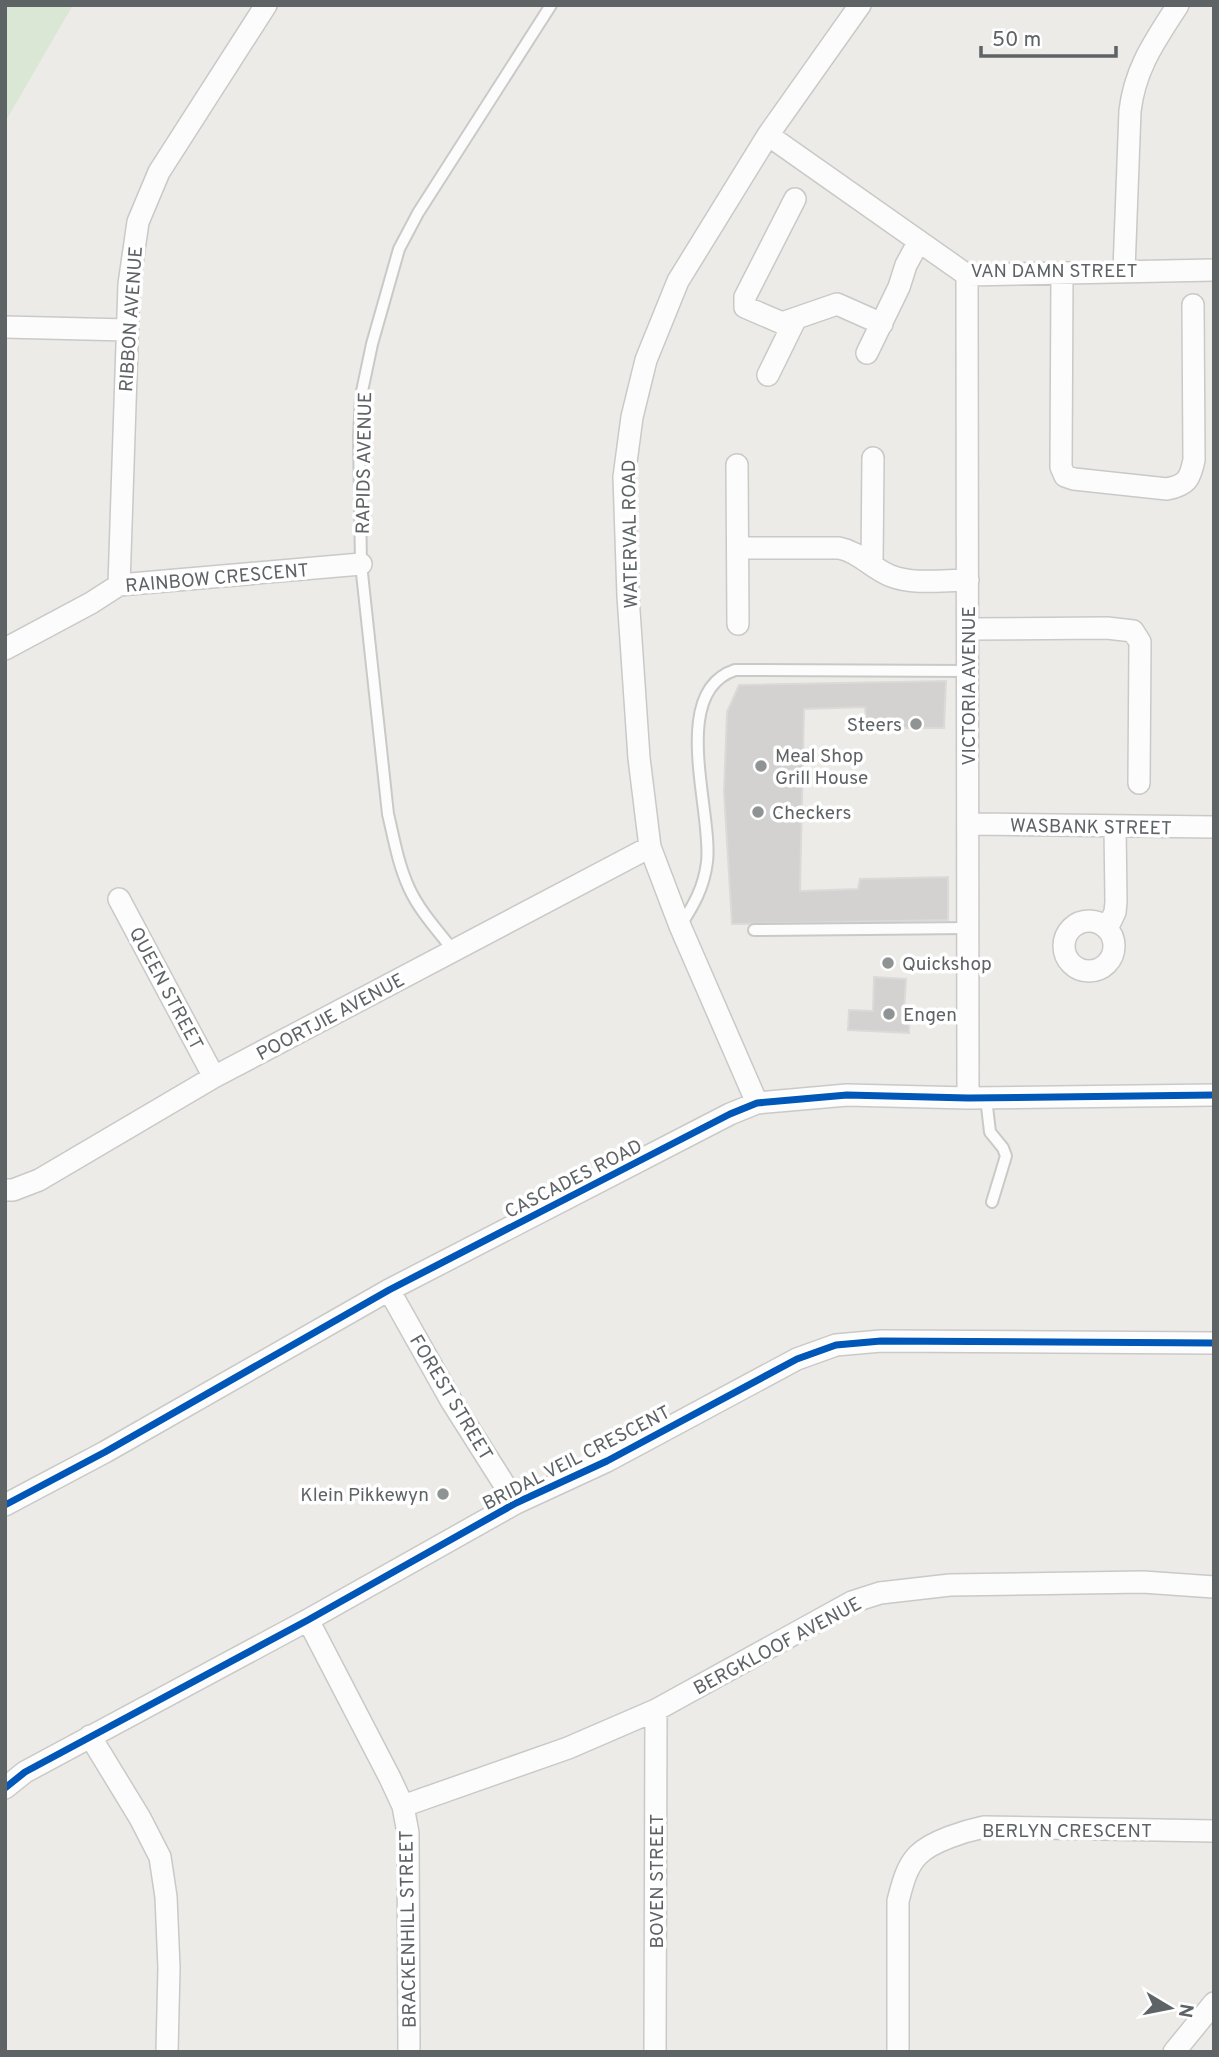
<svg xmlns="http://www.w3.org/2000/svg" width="1219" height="2057" font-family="Overpass,sans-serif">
<rect width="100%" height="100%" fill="#edebe8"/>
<path fill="#dae7d5" d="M5,5H73L5,122Z"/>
<path fill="#d4d2d1" stroke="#dcdad8" stroke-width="2" d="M946,681L944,728H867L865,707L804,709L800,891L858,889L860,879L948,877V920L732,924L724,792L727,712L739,685Z
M874,977L906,979L904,1011H910L909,1033L848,1030L849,1010L873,1011Z"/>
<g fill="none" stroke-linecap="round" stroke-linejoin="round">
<defs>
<path id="service" d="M680,926C694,905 704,887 707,862C713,812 668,692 735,670L968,671
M754,930L968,928
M453,950C437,930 419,910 409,888C398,864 394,839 388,814L361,564L359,436L361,396L372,344L399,249L418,213L551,5
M986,1098L990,1132L1003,1148L1006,1156L992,1202"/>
<path id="minor" d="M768,135L967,275L1214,270
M795,199L745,297V307L782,323L837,304L882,324
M1124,270L1130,111C1135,68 1155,41 1178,5
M1062,274L1061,467L1065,476L1074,479L1167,489C1187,485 1190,479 1194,460L1193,305
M967,275L968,1098
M5,327L127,330
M867,353L899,287L906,265L919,241
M768,375L795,320
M737,465L738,624
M738,548H839C860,552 872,569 891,576C914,585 944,580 968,580
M872,565L873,458
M119,585L129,284L138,222L159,172L266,5
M968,629L1107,628L1133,631L1140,642L1139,783
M5,649L91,603L119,585L361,564
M968,824L1214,827
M119,899L214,1077
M1064 946a25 25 0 1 1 50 0a25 25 0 1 1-50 0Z
M1107,929L1115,912L1116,902L1115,826
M757,1103L680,926L650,847L639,758L628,596L624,477L632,417L646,360L678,281L768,135L860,5
M5,1190H13L39,1180L214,1077L650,847
M389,1290L452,1402L516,1503
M5,1505L105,1452L389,1290L730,1114L757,1103L847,1095L968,1098L1214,1095
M308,1620L390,1778L403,1806L408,1833L409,2052
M90,1736L140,1818L160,1857L166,1897L169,1968L167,2052
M5,1788L25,1772L308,1620L516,1503L607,1461L797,1359L836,1345L881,1341L1214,1343
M403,1806L568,1748L656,1710L852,1602L880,1593L950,1585L1143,1582L1214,1587
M655,2052L656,1710
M898,2052V1901C902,1886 906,1867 918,1855C932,1841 965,1831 984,1827L1214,1831
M1174,2052L1214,2003"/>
</defs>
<use href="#service" stroke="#c9c9c8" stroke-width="14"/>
<use href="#minor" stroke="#c9c9c8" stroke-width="24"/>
<use href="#service" stroke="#fcfcfc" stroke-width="10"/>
<use href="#minor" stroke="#fcfcfc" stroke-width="21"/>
<defs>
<path id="cycleway" d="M5,1505L105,1452L389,1290L730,1114L757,1103L847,1095L968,1098L1214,1095
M5,1788L25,1772L308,1620L516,1503L607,1461L797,1359L836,1345L881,1341L1214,1343"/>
</defs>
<use href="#cycleway" stroke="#fff" stroke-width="11"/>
<use href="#cycleway" stroke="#0057b8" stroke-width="7"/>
</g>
<g fill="#909393" stroke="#fff" stroke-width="2.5">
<circle cx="916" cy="724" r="7"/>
<circle cx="761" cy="766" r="7"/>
<circle cx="758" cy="812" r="7"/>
<circle cx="888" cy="963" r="7"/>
<circle cx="889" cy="1014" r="7"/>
<circle cx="443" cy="1494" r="7"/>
</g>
<g text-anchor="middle" stroke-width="7" stroke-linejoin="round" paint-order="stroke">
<g font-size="19" fill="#5e6365" stroke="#fff">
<text x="1054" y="277">VAN DAMN STREET</text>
<text transform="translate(130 319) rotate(-86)" y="7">RIBBON AVENUE</text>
<text transform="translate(363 463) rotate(-89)" y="7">RAPIDS AVENUE</text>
<text transform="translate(629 534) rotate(-91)" y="7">WATERVAL ROAD</text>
<text transform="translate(217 577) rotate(-5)" y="7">RAINBOW CRESCENT</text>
<text transform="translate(968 686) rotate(-90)" y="7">VICTORIA AVENUE</text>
<text transform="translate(1091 826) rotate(1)" y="7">WASBANK STREET</text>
<text transform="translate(167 988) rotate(62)" y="7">QUEEN STREET</text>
<text transform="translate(330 1016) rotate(-28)" y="7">POORTJIE AVENUE</text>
<text transform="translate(573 1178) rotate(-27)" y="7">CASCADES ROAD</text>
<text transform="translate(452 1397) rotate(59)" y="7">FOREST STREET</text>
<text transform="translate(576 1457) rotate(-27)" y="7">BRIDAL VEIL CRESCENT</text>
<text transform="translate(777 1645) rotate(-28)" y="7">BERGKLOOF AVENUE</text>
<text x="1067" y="1837">BERLYN CRESCENT</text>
<text transform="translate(656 1881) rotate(-90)" y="7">BOVEN STREET</text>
<text transform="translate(407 1929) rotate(-91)" y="7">BRACKENHILL STREET</text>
</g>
<g font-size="19" fill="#5e6365" stroke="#fff" text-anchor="start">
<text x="902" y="731" text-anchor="end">Steers</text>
<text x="775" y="762">Meal Shop<tspan x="775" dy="22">Grill House</tspan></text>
<text x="772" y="819">Checkers</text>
<text x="902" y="970">Quickshop</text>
<text x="903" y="1021">Engen</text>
<text x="429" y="1501" text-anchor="end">Klein Pikkewyn</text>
</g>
</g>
<rect width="1219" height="2057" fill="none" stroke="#5e6365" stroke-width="14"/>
<g transform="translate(1170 2008) rotate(100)" stroke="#ffffff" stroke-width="5" paint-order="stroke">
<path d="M0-5L12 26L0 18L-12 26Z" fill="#5e6365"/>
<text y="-10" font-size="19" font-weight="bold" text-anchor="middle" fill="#5e6365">N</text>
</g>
<path d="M981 46v10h135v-10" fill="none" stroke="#5e6365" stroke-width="3.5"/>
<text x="992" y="46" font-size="21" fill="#5e6365" stroke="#ffffff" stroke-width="5" paint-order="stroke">50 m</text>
</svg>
